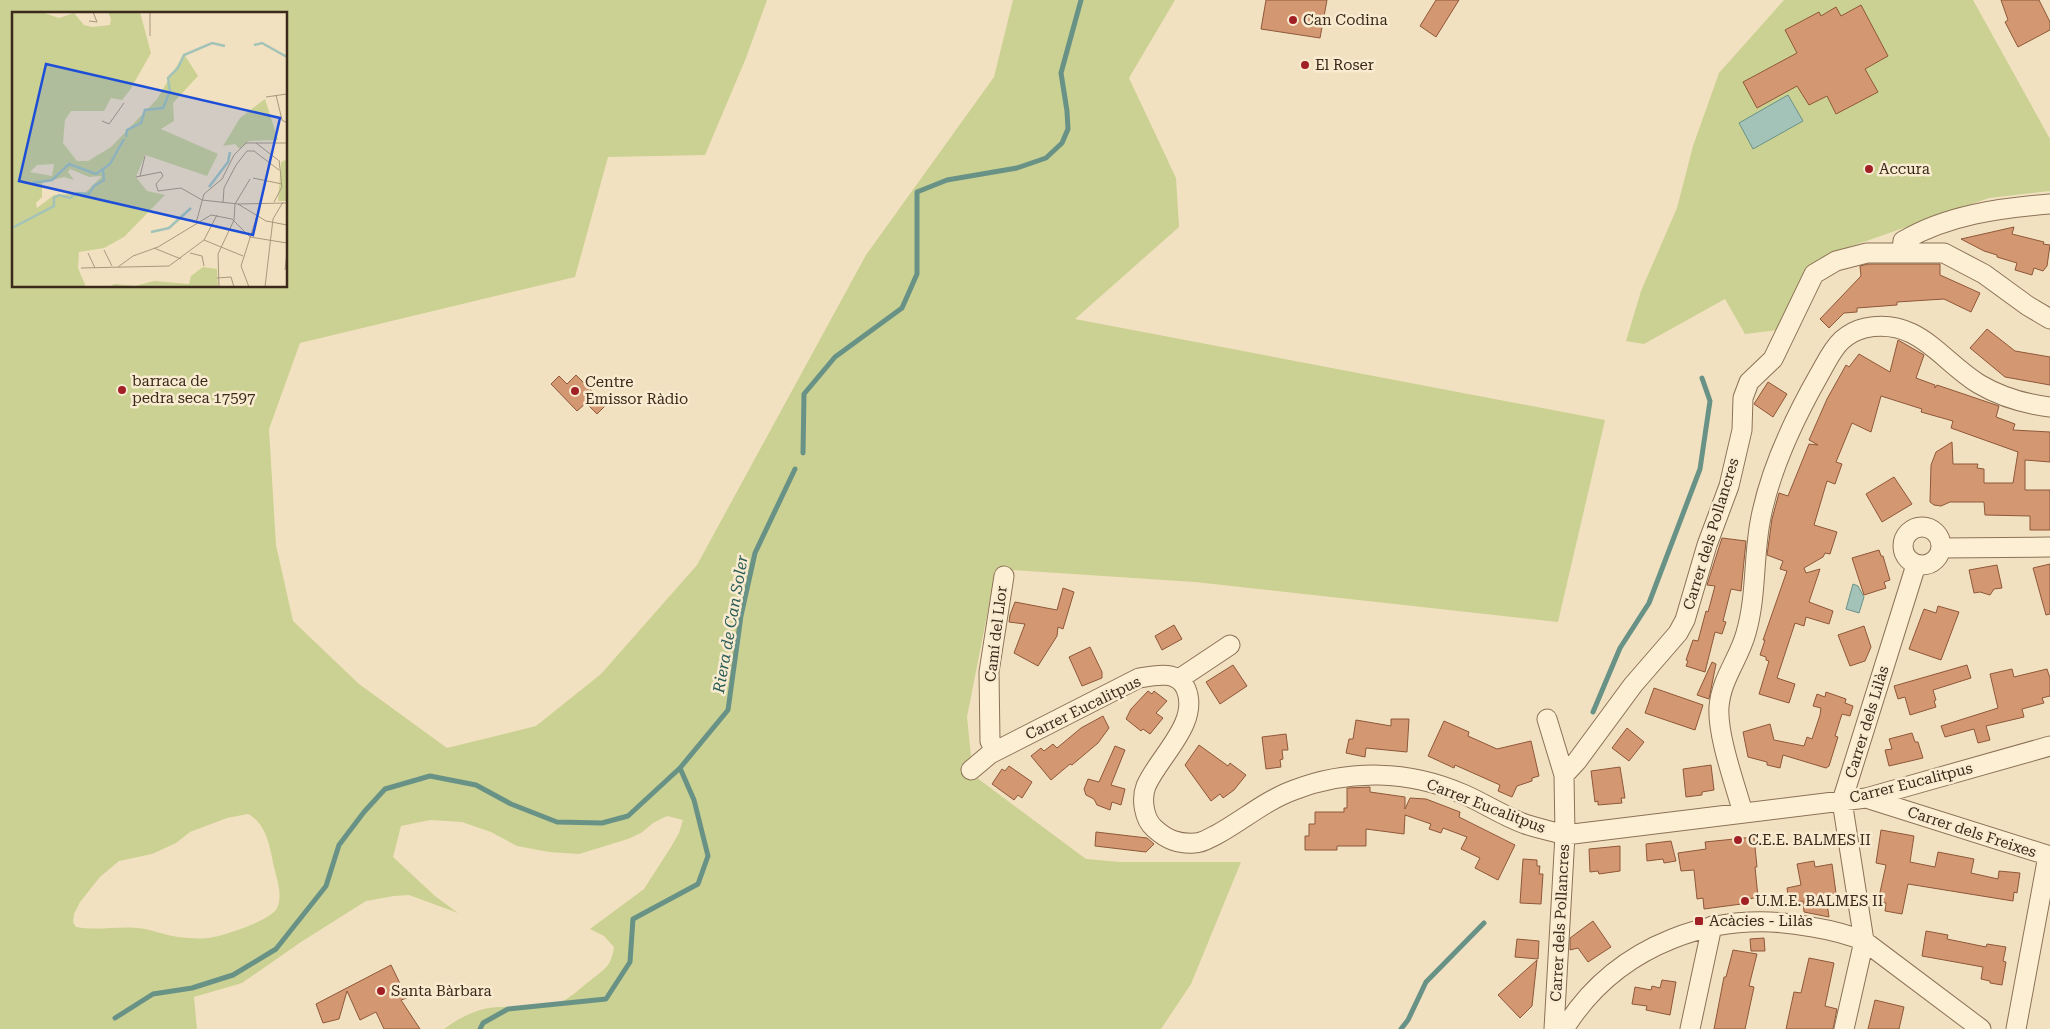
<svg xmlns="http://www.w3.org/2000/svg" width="2050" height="1029" font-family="'Roboto Serif',serif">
<rect width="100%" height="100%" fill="#f2e1c0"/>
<path fill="#cbd192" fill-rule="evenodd" d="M0,0H767L746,58L705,155L608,157L575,277L300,343L269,429L276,545L293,621L359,684L447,748L536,726L601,674L697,565L866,255L994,77L1013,0H1175L1129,78L1176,178L1179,227L1075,319L1605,420L1558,622L1195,582L996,569L967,717L971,756L961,766L1086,859L1120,862H1241L1191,984L1161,1029H444C460,1017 480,1007 500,1007C519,1007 539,1011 557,1004C570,999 580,988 591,980C606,968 611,966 614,947L604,936L590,929L644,889L671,847L679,833L683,820L667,816L653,823L641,833L628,839L579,854L549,852L517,846L491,832L462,822L430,820L401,826L393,857L435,896L458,913L409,895L394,896L366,901L301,942L242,983L194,997L197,1029H0ZM14,14H286V286H14ZM248,814C267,824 270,848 274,867C277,880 283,895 277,908C272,920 223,936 209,938C199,939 188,938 178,937C164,935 151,929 137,928C117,926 97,931 76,927L73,922L74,914L80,902L100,877L119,861L152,854L176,843L190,832L227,818Z
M1784,0H1973L2050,139V191L1989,198L1835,252L1778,330L1745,334L1725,299L1644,344L1626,341L1641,291L1677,208L1693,146L1719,73Z"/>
<path fill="#a3c3b9" stroke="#699287" d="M1788,95L1803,121L1753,149L1739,123Z
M1853,584L1858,586L1864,597L1859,613L1846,609Z"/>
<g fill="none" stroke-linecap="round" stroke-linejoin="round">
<path stroke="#699287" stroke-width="5" d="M803,453L804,394L835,357L902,308L917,274V192L947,180L1017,168L1046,158L1062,143L1068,129L1067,111L1061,73L1081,0
M1593,712L1620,648L1649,603L1700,469L1710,401L1702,378
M115,1018L153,994L192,988L233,975L276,949L326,886L339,845L364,812L385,789L430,776L476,785L511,804L557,822L602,823L628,816L680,768L728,710L741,616L755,553L795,469
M480,1029L483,1023L508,1009L606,999L630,962L633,919L698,884L708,856L694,800L680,768
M1401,1029L1408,1020L1426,982L1484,923"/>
</g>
<path fill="#d39772" stroke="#8e5839" d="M1266,0H1327L1320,38L1261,29Z
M1436,0H1459L1436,37L1420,26Z
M2001,0H2039L2050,22V30L2018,47L2005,22L2008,20Z
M1861,5L1888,56L1865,69L1878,92L1836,114L1827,96L1809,105L1797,86L1757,108L1743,82L1797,53L1785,30L1819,12L1821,16L1836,7L1841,16Z
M2014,227L2012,234L2044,242L2043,244L2050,245L2047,266L2043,271L2034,268L2032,275L2015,270L2017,263L1997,257V255L1984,251L1961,239Z
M1868,264H1940V275L1980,293L1971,312L1944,299L1897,302V305L1857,308V312L1844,313L1829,328L1820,319L1861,276L1860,266Z
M1987,329L2015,351L2050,357V385L2005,377L1970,348Z
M1898,340L1924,355L1916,378L1935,385V388L1937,385L1999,406L1996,417L2015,424L2013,430L2050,432V462L2025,460V490H2050V530H2030V516L1985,515L1984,502H1950L1941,506L1934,505L1930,502L1931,465L1936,452L1952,442L1953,464H1978L1977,468L1984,469V483H2013L2018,452L1951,428L1953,421L1921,412L1922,409L1881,396L1871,432L1852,423L1836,462L1842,464L1835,484L1827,481L1814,525L1837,532L1830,554L1825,553L1823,557L1804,568L1806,573L1820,569L1809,602L1833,611L1829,624L1806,617L1804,626L1795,623L1777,678L1795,684L1789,703L1759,694L1769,661L1766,660V657L1760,655L1765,640H1763L1787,571L1780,569L1783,561L1767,555L1772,519L1779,493L1788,496L1809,444L1818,445L1809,440L1827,399L1846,365L1849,367L1859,354L1890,372Z
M576,375L606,405L597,414L586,403L577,411L551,384L559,376L567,384Z
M1768,382L1787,394L1773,417L1754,404Z
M1894,477L1912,504L1882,522L1866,494Z
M1722,538L1746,541L1741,591L1731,589L1723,621L1726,622L1722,634L1715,632L1705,672L1686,666L1688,661L1686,660L1693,640L1698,641L1706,611L1708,612L1715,586L1707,585Z
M1879,550L1881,556H1883L1890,580L1884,582L1886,588L1864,595L1852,558Z
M2050,564V614L2046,615L2033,568Z
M1997,565L2002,588L1994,589L1990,595L1980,592L1974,593L1969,570Z
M1063,588L1074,592L1063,629L1058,627L1057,636L1038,666L1014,653L1025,624L1009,622L1010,615L1015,602L1057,610Z
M1938,606L1959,612L1941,660L1909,649L1924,609L1936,613Z
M1174,625L1182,639L1162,650L1155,636Z
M1864,626L1871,647L1865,661L1850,666L1838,635Z
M1090,647L1102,672V678L1082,686L1069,657Z
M1712,662L1716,664L1709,699L1697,695Z
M1233,665L1247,686L1220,704L1206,682Z
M1967,665L1971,678L1933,690L1936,700L1934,701L1936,707L1910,715L1905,697L1898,699L1894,686Z
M2012,669L2014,677L2047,669L2050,678V696L2042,698L2044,703L2022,709L2024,717L1986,726L1990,740L1978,743L1974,729L1945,737L1941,726L1998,708L1990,674Z
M1654,688L1703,705L1695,730L1645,713Z
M1148,691L1152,694L1154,691L1167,701L1156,713L1163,718L1150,734L1143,729L1141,731L1126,719L1131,709Z
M1826,692L1846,699L1845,703L1853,706L1850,716L1842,714L1835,736L1838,737L1829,766L1826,768L1783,755L1780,768L1767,765V762L1748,757L1743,732L1770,724L1774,740L1804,746L1807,737L1812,739L1820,715L1821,708L1813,706L1817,694L1825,697Z
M1103,716L1109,728L1098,743L1072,765L1070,764L1051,780L1031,756L1041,748L1044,751L1053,744L1057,748L1081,728Z
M1391,719H1409L1407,752L1366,748L1365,757L1346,753L1349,739H1353L1356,720L1391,726Z
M1444,721L1469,732L1468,736L1497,749L1531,741L1539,776L1532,778V781L1517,786L1512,797L1498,791L1500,785L1455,765L1454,768L1428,756Z
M1627,728L1644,742L1629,761L1612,748Z
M1912,733L1915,742H1918L1923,758L1889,766L1885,750L1892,749L1889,739Z
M1286,734L1288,750H1282L1283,759L1280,760L1281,767L1266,769L1262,737Z
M1199,745L1228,766L1230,763L1246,775L1234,790L1223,798L1220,794L1211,801L1185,765Z
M1115,746L1125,750L1111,785L1125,789L1121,805L1112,802L1110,810L1097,805L1094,799L1086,795L1084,789L1088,779L1099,782Z
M1711,765L1714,790L1702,792V795L1686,797L1683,769Z
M1009,766L1032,782L1022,798L1018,795L1014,800L992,784L1002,769L1005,771Z
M1620,767L1625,798H1621L1622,803L1598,805V801L1595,802L1591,771Z
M1370,787V792L1405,797V809L1410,798L1426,799L1460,812L1459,817L1515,845L1498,880L1475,868L1480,858L1461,849L1467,837L1443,828L1441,833L1429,829L1431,824L1405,815L1404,834L1366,829V846H1337V850H1305V836H1309V824H1315V812H1344V808H1347V788Z
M1881,830L1914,836L1910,862L1935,867L1938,852L1974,859L1971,873L1998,879L1999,871L2020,873L2017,893L2014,892L2013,901L1908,884L1902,914L1885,911L1886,903L1881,902L1882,898L1879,897L1886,865L1876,863Z
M1096,832L1147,838L1154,844L1146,852L1095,846Z
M1754,837L1757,867H1755L1758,897L1749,899V903L1704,909L1703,898L1697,899L1694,870L1681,871L1678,853L1706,849L1705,842Z
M1671,841L1676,861L1664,863L1663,859L1647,861L1646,844Z
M1620,846V871L1599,874L1598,871L1590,872L1589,849Z
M1523,859L1537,860V866H1540L1539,874H1543L1541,904L1520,903Z
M1814,861L1815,867L1832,864L1836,893L1826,896L1829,917L1804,912L1803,901L1789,903L1787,888L1801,885L1797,864Z
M1593,921L1611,947L1588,962L1578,948L1570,950V938Z
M1926,931L1948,935L1947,939L1986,947L1987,944L2006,947L2003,961L2006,962L2002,985L1990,983V981L1981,979L1983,967L1922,956Z
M1764,938L1765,951H1751L1750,939Z
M1517,939L1539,941L1538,959L1515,957Z
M1733,950L1757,954L1749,986L1754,987L1745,1029H1714L1724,977H1726Z
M1809,958L1834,963L1825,1006L1837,1009L1833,1029H1786L1794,992L1801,993Z
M1537,960L1532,1006L1520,1018L1498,995Z
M391,965L407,998L401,1000L420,1029H384L376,1012L360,1020L347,991L339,1019L323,1023L316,1004Z
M1662,980L1676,982L1670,1015L1646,1010L1647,1006L1632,1004L1635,987L1651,990L1652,986L1660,988Z
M1875,1000L1904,1007L1899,1029H1868Z"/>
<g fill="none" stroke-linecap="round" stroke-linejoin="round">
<defs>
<path id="minor" d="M1902,252L1903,241C1947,215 2000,208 2050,204
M1903 546a19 19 0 1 1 38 0a19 19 0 1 1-38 0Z
M1942,548L2050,547
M1179,679L1230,645
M1547,719L1564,775
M995,751L990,741L989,672L1004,576
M971,770L990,754L1139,678C1156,675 1178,670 1186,689C1200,723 1159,756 1146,786C1141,799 1144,819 1154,828C1167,840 1178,844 1195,843C1203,843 1209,838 1216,835C1242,821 1266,800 1294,790C1349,769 1409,770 1463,794C1484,803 1503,816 1525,824C1537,828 1551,831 1565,835L1866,798L2050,746
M1866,798L2050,856
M1743,813C1735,784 1717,735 1719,707C1721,679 1739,659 1746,633C1757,595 1753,555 1761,517C1771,467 1794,419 1819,375C1826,363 1832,349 1842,340C1849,334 1856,330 1865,328C1918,317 1940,360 1979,384C2001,397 2025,404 2050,407
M1554,1029L1565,835L1564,775L1577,761L1633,685L1678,633L1685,620L1707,545L1729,486L1742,430L1743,398L1749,382L1773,359L1814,274L1836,261L1867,253H1944L1984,274L2028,306L2050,319
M1564,1029C1617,944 1716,908 1812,927C1830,930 1847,934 1864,941L1981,1029
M1690,1029L1712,926
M1844,1029L1864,941L1842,801L1916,565
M2016,1029L2048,856"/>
</defs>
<use href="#minor" stroke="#8c7156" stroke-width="21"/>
<use href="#minor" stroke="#fcefd4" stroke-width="19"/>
</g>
<g fill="#a12025" stroke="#f8ebd0" stroke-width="2">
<circle cx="1293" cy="20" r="5"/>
<circle cx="1305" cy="65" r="5"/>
<circle cx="1869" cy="169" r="5"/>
<circle cx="122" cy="390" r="5"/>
<circle cx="575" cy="391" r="5"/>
<circle cx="1738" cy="840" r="5"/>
<circle cx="1745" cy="901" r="5"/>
<rect x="1694" y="916" width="10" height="10" rx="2.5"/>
<circle cx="381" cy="991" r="5"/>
</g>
<g text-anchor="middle" stroke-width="5" stroke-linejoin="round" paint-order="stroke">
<g font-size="15" fill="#3b2a1c" stroke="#f8ebd0" text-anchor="start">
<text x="1303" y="25">Can Codina</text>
<text x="1315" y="70">El Roser</text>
<text x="1879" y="174">Accura</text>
<text x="132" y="386">barraca de<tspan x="132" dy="17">pedra seca 17597</tspan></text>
<text x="585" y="387">Centre<tspan x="585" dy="17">Emissor Ràdio</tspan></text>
<text x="1748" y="845">C.E.E. BALMES II</text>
<text x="1755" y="906">U.M.E. BALMES II</text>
<text x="1709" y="926">Acàcies - Lilàs</text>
<text x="391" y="996">Santa Bàrbara</text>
</g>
<g font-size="15" fill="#3b2a1c" stroke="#f8ebd0">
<text transform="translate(1711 534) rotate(-73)" y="5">Carrer dels Pollancres</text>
<text transform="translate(996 634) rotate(-83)" y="5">Camí del Llor</text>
<text transform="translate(1083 708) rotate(-26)" y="5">Carrer Eucalitpus</text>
<text transform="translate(1867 722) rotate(-73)" y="5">Carrer dels Lilàs</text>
<text transform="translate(1911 783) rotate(-14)" y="5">Carrer Eucalitpus</text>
<text transform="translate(1486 806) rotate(21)" y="5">Carrer Eucalitpus</text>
<text transform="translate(1972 832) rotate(18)" y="5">Carrer dels Freixes</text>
<text transform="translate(1560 923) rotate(-87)" y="5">Carrer dels Pollancres</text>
</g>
<g font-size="16" font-style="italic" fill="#2a5c57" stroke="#f8ebd0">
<text transform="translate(730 624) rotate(-80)" y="6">Riera de Can Soler</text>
</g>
</g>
<g transform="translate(12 12)">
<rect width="275" height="275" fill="#f2e1c0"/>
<path d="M0,0H29L47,6L62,1L72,13L80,15L98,13L99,7L96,0H128L139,41L118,78L110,88L99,86L92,99H59L53,108L51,131L65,149H76L99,135L145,87L172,42L186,64L161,91L162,109L149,117L206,142L195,164L133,143L124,165L135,179L153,183L112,225L92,236L67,240L66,256L74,275H0ZM42,152L40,164L18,160L25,153ZM58,157L77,165L90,164L73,181L42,183L25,196L24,191L30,185V171L52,165L62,168L56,160ZM253,87L266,128L237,129L228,137L223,132L211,134L228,106ZM275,147V189H266L269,150ZM191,255L205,257L206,275H96L103,272L123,274L142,269L177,272L179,264Z" fill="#cbd192" fill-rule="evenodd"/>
<path fill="none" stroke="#a3c3b9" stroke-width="2.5" d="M242,33L250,31L275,45M114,125L115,118L129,111L133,98L151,96L158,79L156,66L166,56L172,43L200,31L213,34M20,171L40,168L57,152L84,162L98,152L112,127M197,175L216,150L218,140M0,216L42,194V186L47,183L58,186L65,181L77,182L82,174L92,168L91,158M139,220L157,216L179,196"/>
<path fill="none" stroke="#a9987e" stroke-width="1" d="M138,0V24M77,9L85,10L81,0M264,83L270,108L275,111M254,85L275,82M90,109L97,112L112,91M244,131L266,148M128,164L133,144M124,165L149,160L151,164L144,172L146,179L169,176L190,188L226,192L275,191M241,166L270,172M262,190L270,175L267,148M211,191L212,176L224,153L235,139H242L267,158M226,192L254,209L275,213M184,211L192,182L210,167L222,143L234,131H275M192,228L231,244M142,236L169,247M92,238L100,254M76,241L83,256M178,241L190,244L192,254M106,255L121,244L146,235L199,203L220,207L238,225L275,231M69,256L157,254L192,228L205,203M273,258L275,240M205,266L219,265L222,275M207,275L206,242L222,208L223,192L238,167M237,275L229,254L245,204M253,275L261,207L271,190"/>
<path fill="#1d4ed8" fill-opacity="0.15" stroke="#1d4ed8" stroke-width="2.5" d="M34,52L268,106L241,223L7,169Z"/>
<rect width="275" height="275" fill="none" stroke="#3b2a1c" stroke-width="2.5"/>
</g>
</svg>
